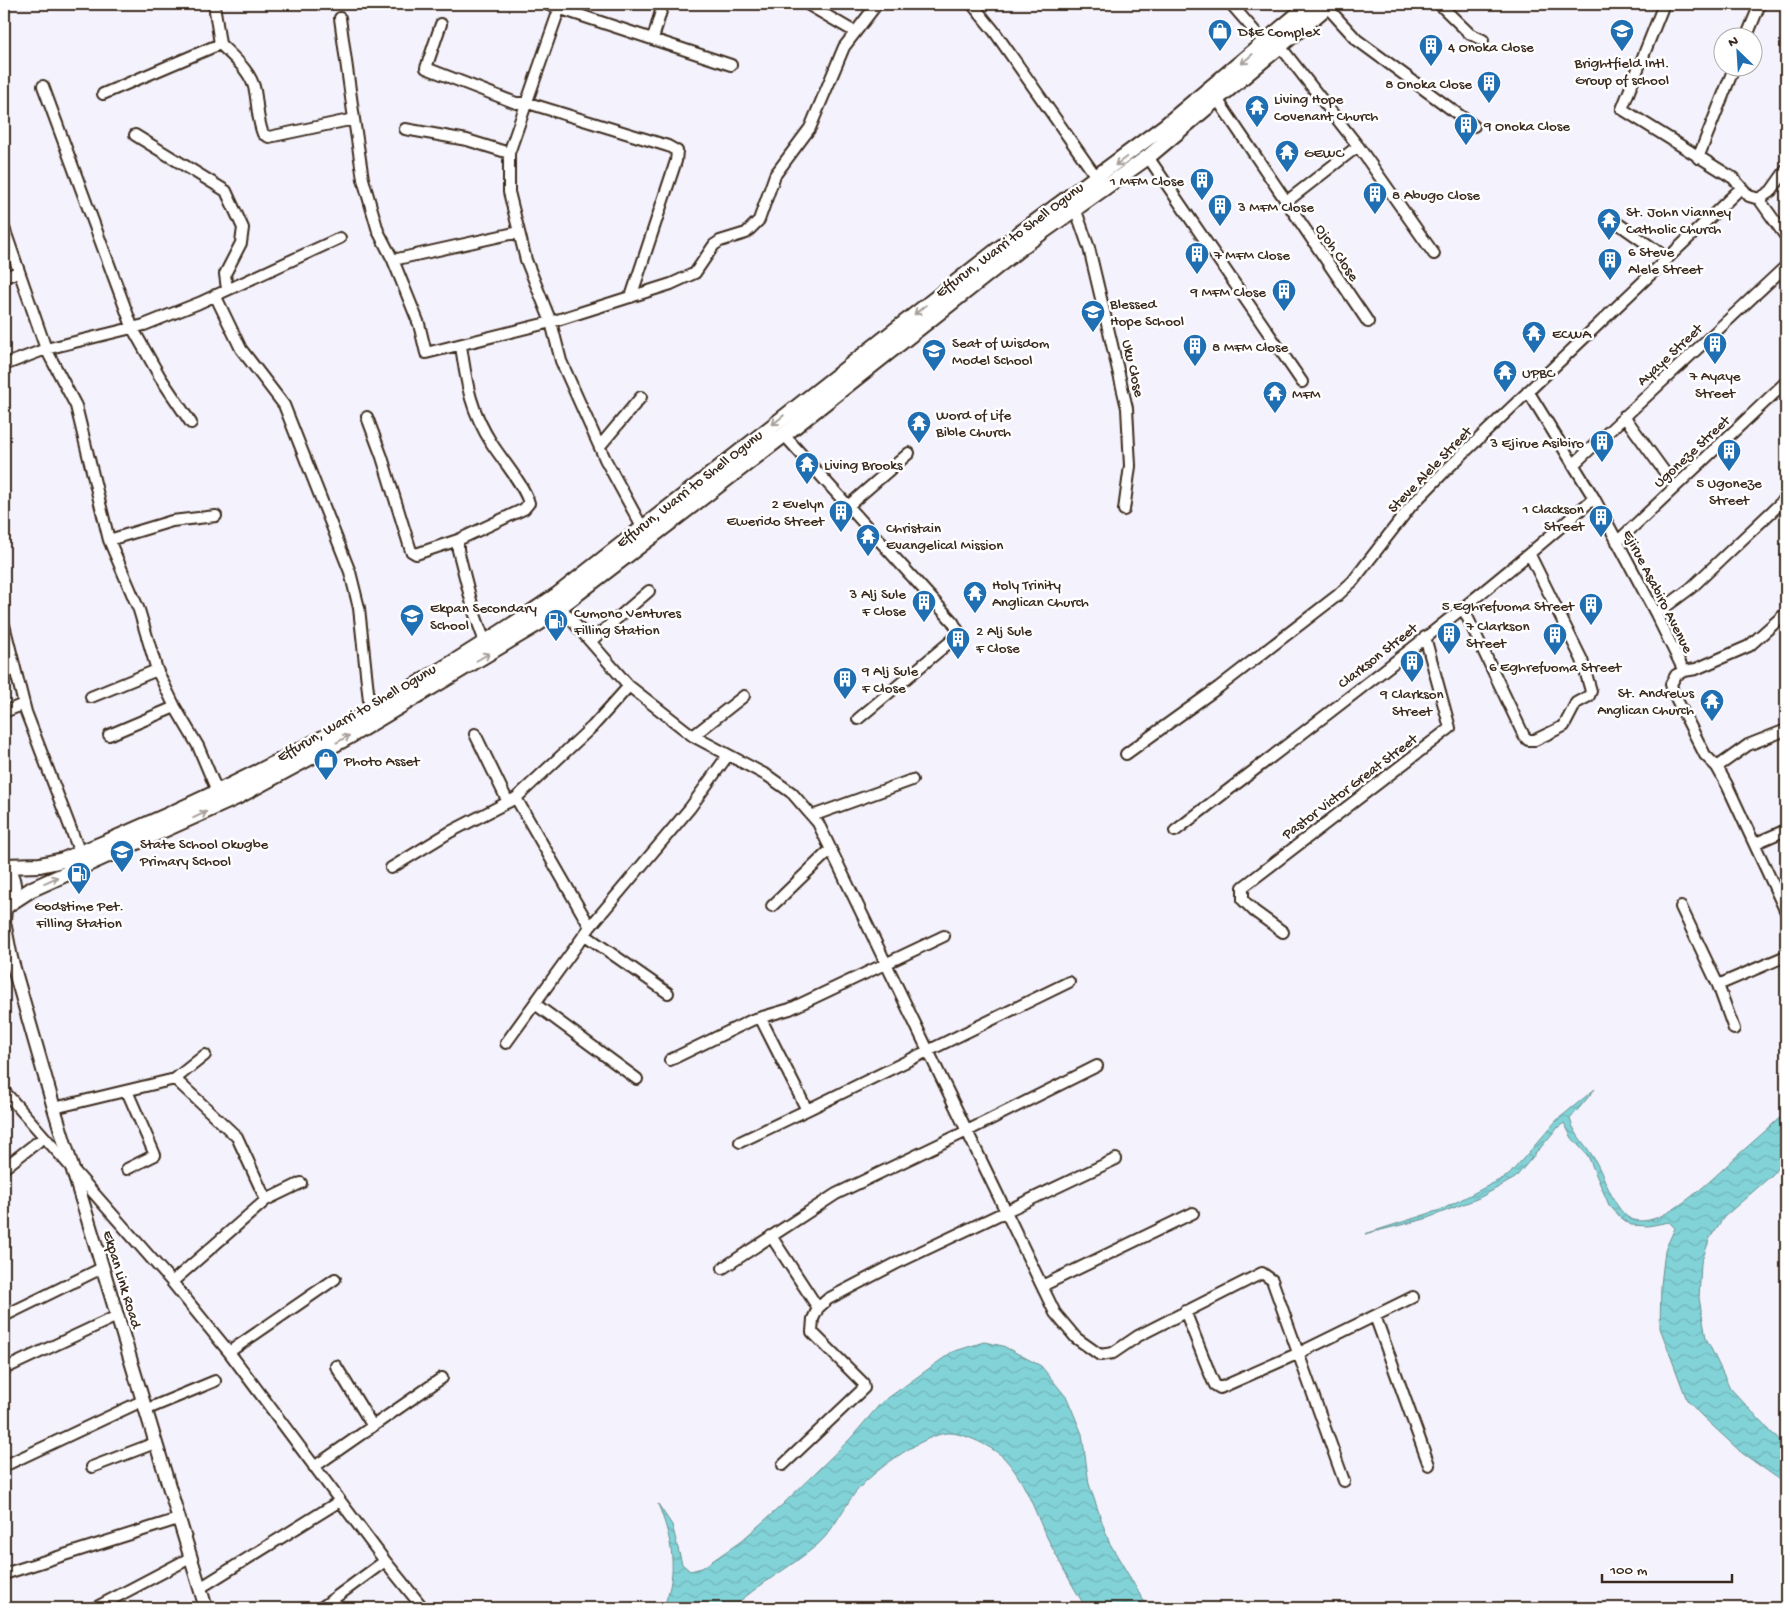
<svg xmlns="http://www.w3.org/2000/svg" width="1790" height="1612" font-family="'Gochi Hand',sans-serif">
<defs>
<pattern id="water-waves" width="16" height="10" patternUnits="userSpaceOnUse" patternTransform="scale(1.25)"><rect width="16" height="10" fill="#82d3d8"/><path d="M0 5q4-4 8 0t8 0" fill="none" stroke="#71b5b9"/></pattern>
</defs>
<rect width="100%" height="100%" fill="#f4f2fc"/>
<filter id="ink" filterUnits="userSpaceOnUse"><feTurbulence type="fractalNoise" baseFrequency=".02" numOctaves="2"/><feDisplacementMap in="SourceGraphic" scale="10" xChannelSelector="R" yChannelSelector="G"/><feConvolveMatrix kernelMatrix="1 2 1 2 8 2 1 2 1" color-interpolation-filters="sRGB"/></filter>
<g filter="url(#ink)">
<path fill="url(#water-waves)" stroke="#668f8e" d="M1595,1089L1570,1119C1575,1137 1589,1147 1597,1164C1605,1179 1612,1202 1624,1214C1652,1243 1718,1173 1738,1155C1754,1141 1770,1127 1786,1112V1158L1772,1175L1724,1217L1710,1238L1701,1263L1699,1298L1706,1338L1730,1388L1786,1448V1484L1742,1453L1701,1415L1687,1400L1660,1328L1661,1285L1665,1250L1675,1228L1669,1222L1648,1226L1631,1225L1620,1217L1609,1205L1588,1156L1572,1138L1564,1123L1557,1128L1515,1178L1479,1198L1425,1219L1365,1234L1443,1209L1509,1175L1557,1120Z
M984,1342L1003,1346L1041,1366L1067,1398L1082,1434L1089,1484L1109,1542L1148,1608H1086C1070,1582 1056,1556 1043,1529C1033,1506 1023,1478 1005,1459C995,1448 963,1432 948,1433C925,1434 878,1468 862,1485C844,1503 836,1529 817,1545C790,1568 758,1584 732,1608H663C679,1572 672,1539 658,1504L672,1525L682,1564L690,1571L702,1568L740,1542L781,1506L850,1439L881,1403L952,1352Z"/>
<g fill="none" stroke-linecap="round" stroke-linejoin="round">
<defs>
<path id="minor" d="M546,4L731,65
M561,4L509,153V192L526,260L551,322L561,361L605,459L642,527
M807,4L855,32
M972,4L994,31L1097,178
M1231,4L1265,43
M1439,4L1470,34L1483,40
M1664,4L1622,109L1733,178L1749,196L1759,199
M1327,7L1357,40L1474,126
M340,18L354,119
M441,24L426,68L516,103H528L668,146L677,151L676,161L631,297
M1746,38L1760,4
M653,39L663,4
M220,44C233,57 252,72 255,91C258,107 257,119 263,134L269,137L354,119L363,179L378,231L393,260L519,232
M1280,46L1358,146L1434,254
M43,86L133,329L160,377L191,423
M103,94L220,44L214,4
M1217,99L1368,322
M405,129L467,140L509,153
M135,135L226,191L243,228L241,243L225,274L227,289
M1148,157L1302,382
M1698,158L1734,68
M1759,199L1786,237
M1759,199L1771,191L1786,170
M1286,202L1358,146
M1075,208L1089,248L1127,408L1130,466L1124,510
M1613,220L1667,258
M4,228L46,349L76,406L109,540L139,610L157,670L175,707L198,746L217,791
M393,260L419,324L426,353L551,322L671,284L695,273L714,245L720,241L746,233L759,220L775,175L810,128L844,47L877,4
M4,277L19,272
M215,295L241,349L284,405L350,572L359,608L370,710
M4,365L46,349L144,325L199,303L340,238
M1528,391L1594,498L1656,614L1684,671
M1624,416L1669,478
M367,417L382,457L411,551L416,554L458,540V550L474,612L485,642
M784,435L953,622L958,631L957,636L858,719
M600,446L641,397
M1573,465L1786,266
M848,506L909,453
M109,540L172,521L216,516
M458,540L524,509L529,503C524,485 503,461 492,444C470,409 467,386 461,346
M1617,542L1786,382
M561,608L629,686L693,736L768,776L792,793L818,823L1055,1313L1076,1338L1100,1355L1113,1353L1138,1336L1262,1273L1272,1280L1344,1481
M1463,608L1524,736L1528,740H1535L1564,726L1576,703L1589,696L1591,691L1582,660L1530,555
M1786,613L1749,646L1696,669L1684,671L1676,675L1671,684L1673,692L1705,755L1717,767L1727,785L1786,912
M1656,614L1691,588L1786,498
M4,625L26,712L80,853
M591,641L649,591
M91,697L157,670
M4,712L24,704
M475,734L508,802
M109,735L175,707
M693,736L744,696
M1126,754L1219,687L1338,595L1353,581L1411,506L1445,471L1741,188
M1717,767L1748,745L1786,730
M516,798L590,927
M812,816L912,780
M1175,831C1316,722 1460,616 1594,498
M1756,843L1786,830
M391,868L450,832L516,798L593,726L629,686
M772,906L831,849
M1681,907L1718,985L1734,1029
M1283,932L1254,911L1243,900V887L1450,728L1425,637
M585,935L668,993
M1718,985L1786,956
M535,1004L637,1079
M761,1019L807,1110L1069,982
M506,1043L590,927L690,808L728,755
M670,1060L752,1020L790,1009L944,936
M175,1079L237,1137L266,1200
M4,1091L172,1282L229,1352L385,1561L423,1608
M127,1091L155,1155L127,1169
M54,1108L175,1079L205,1055
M740,1142L807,1110
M4,1168L44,1137
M771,1236L818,1308
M723,1268L836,1194L967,1131L1097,1066
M172,1282L266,1200L301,1183
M1042,1286L1193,1213
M1185,1311L1212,1379L1215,1385L1220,1388L1299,1353L1413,1297
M4,1316L102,1268
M1375,1316L1429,1465
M229,1352L335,1279
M336,1366L372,1425
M4,1369L117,1316
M145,1410L215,1381
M783,1465L864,1388L863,1383L812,1332L813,1319L818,1308L828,1299L895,1264L1116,1159
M4,1466L142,1401
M92,1467L155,1443
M314,1467L442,1378
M4,1574L178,1519
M200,1588L340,1501
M95,1608L190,1558
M321,1608L385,1561"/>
<path id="tertiary" d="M5,908L4,922L11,958L54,1108L206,1608"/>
<path id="secondary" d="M4,866L40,865L63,860C236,791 403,700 557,595L996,251L1166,125L1310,4
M4,867C15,878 16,891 8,905
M9,904L32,889L237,797L350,736L539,623L784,435L1027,243L1148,157L1330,4"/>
</defs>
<use href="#minor" stroke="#3b2a1e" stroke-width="14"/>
<use href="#tertiary" stroke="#3b2a1e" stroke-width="16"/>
<use href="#secondary" stroke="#3b2a1e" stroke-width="18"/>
<use href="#minor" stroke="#fff" stroke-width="10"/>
<use href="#tertiary" stroke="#fff" stroke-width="12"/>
<use href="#secondary" stroke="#fff" stroke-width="14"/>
</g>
<defs><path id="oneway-shaft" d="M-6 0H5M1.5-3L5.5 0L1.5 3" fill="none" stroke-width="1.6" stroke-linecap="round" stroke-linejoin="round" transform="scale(1.25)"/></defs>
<g stroke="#a79f9a">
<use href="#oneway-shaft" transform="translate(1247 59) rotate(139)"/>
<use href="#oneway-shaft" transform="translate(1121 161) rotate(143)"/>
<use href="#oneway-shaft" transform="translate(920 310) rotate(142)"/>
<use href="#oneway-shaft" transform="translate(778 420) rotate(141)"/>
<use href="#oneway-shaft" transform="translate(483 657) rotate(-30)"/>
<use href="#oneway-shaft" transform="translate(343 739) rotate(-29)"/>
<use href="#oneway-shaft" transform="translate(200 815) rotate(-25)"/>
<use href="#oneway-shaft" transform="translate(51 880) rotate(-24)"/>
</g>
</g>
<defs>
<symbol id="shop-pin" viewBox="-11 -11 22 30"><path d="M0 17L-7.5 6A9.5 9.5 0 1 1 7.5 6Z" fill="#1f6fb2" stroke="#fff"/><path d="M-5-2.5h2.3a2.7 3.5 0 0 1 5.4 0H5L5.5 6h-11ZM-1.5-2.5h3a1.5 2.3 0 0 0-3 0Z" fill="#fff"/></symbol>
<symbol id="school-pin" viewBox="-11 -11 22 30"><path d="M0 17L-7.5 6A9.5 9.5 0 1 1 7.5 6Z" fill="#1f6fb2" stroke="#fff"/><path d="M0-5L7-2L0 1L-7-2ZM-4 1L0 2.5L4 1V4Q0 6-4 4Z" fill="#fff"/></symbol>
<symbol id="building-pin" viewBox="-11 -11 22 30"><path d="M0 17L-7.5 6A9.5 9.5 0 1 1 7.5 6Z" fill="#1f6fb2" stroke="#fff"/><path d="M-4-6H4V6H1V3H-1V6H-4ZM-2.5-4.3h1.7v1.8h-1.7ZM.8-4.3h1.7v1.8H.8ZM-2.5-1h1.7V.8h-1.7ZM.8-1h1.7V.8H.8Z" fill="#fff"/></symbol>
<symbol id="temple-pin" viewBox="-11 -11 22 30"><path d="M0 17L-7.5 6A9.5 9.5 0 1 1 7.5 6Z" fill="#1f6fb2" stroke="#fff"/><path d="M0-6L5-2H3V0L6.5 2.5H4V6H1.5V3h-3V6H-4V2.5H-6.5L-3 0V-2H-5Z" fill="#fff"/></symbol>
<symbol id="university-pin" viewBox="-11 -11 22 30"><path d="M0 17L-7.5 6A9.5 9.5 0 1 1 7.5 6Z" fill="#1f6fb2" stroke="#fff"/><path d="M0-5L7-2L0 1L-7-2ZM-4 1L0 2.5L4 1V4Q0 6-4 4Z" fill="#fff"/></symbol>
<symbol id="fuel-pin" viewBox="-11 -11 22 30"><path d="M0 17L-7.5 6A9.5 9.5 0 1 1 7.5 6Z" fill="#1f6fb2" stroke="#fff"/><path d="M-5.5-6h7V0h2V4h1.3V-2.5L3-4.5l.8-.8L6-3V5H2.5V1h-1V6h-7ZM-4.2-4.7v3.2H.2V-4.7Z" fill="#fff"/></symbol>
</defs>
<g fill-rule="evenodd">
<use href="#shop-pin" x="1206" y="17" width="28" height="38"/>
<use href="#school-pin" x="1608" y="17" width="28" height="38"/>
<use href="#building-pin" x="1417" y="32" width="28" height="38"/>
<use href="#building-pin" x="1475" y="69" width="28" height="38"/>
<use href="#temple-pin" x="1243" y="93" width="28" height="38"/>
<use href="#building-pin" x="1452" y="111" width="28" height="38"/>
<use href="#temple-pin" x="1273" y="138" width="28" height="38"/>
<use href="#building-pin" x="1188" y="166" width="28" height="38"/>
<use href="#building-pin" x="1361" y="180" width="28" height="38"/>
<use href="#building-pin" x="1206" y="192" width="28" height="38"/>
<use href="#temple-pin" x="1595" y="206" width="28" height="38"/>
<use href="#building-pin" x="1183" y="240" width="28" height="38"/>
<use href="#building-pin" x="1596" y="246" width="28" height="38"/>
<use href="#building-pin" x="1270" y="277" width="28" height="38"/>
<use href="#school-pin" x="1079" y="298" width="28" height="38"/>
<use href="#temple-pin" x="1520" y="319" width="28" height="38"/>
<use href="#building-pin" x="1701" y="330" width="28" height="38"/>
<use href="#building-pin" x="1181" y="332" width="28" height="38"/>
<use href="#school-pin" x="920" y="337" width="28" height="38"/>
<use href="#temple-pin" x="1491" y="358" width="28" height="38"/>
<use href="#temple-pin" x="1261" y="379" width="28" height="38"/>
<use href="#temple-pin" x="905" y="409" width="28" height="38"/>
<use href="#building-pin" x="1588" y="428" width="28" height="38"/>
<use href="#building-pin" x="1715" y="437" width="28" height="38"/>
<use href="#temple-pin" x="793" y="450" width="28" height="38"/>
<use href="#building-pin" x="827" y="498" width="28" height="38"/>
<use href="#building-pin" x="1587" y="503" width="28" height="38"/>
<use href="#temple-pin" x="854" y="522" width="28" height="38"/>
<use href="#temple-pin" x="961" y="579" width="28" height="38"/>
<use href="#building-pin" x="910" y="588" width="28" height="38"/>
<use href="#building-pin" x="1577" y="591" width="28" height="38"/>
<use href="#university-pin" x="398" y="602" width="28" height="38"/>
<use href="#fuel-pin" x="542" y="607" width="28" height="38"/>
<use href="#building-pin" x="1435" y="620" width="28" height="38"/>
<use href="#building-pin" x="1541" y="621" width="28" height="38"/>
<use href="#building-pin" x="944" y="625" width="28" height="38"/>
<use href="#building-pin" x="1398" y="648" width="28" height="38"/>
<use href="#building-pin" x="831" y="665" width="28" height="38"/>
<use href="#temple-pin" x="1698" y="687" width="28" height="38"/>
<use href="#shop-pin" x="312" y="746" width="28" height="38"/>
<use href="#school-pin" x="108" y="838" width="28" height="38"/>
<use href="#fuel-pin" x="65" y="860" width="28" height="38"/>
</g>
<g text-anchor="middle" stroke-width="5" stroke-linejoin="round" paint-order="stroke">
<g font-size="15" fill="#3b2a1e" stroke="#fff" text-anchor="start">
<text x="1238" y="36">D$E Complex</text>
<text x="1448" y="51">4 Onoka Close</text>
<text x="1622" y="67" text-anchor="middle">Brightfield Intl.<tspan x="1622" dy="17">Group of school</tspan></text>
<text x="1472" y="88" text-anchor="end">8 Onoka Close</text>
<text x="1274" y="103">Living Hope<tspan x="1274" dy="17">Covenant Church</tspan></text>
<text x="1484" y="130">9 Onoka Close</text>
<text x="1304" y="157">GEWC</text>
<text x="1184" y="185" text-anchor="end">1 MFM Close</text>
<text x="1392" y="199">8 Abugo Close</text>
<text x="1238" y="211">3 MFM Close</text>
<text x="1626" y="216">St. John Vianney<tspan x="1626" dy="17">Catholic Church</tspan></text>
<text x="1628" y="256">6 Steve<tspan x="1628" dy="17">Alele Street</tspan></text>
<text x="1214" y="259">7 MFM Close</text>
<text x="1266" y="296" text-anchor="end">9 MFM Close</text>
<text x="1110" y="308">Blessed<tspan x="1110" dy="17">Hope School</tspan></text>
<text x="1552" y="338">ECWA</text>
<text x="952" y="347">Seat of Wisdom<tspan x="952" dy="17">Model School</tspan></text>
<text x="1212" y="351">8 MFM Close</text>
<text x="1522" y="377">UPBC</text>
<text x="1715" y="380" text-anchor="middle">7 Ayaye<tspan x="1715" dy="17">Street</tspan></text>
<text x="1292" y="398">MFM</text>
<text x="936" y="419">Word of Life<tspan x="936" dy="17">Bible Church</tspan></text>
<text x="1584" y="447" text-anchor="end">3 Ejirue Asibiro</text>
<text x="824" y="469">Living Brooks</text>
<text x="1729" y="487" text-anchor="middle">5 Ugoneze<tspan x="1729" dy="17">Street</tspan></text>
<text x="824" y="508" text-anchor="end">2 Evelyn<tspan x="824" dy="17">Ewerido Street</tspan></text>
<text x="1584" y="513" text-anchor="end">1 Clackson<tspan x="1584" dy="17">Street</tspan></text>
<text x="886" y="532">Christain<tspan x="886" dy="17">Evangelical Mission</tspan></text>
<text x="992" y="589">Holy Trinity<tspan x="992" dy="17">Anglican Church</tspan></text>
<text x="906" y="598" text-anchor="end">3 Alj Sule<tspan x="906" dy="17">F Close</tspan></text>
<text x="1574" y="610" text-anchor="end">5 Eghrefuoma Street</text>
<text x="430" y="612">Ekpan Secondary<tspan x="430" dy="17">School</tspan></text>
<text x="574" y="617">Cumono Ventures<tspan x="574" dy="17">Filling Station</tspan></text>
<text x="1466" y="630">7 Clarkson<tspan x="1466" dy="17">Street</tspan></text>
<text x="976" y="635">2 Alj Sule<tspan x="976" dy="17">F Close</tspan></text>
<text x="1555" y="671" text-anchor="middle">6 Eghrefuoma Street</text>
<text x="862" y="675">9 Alj Sule<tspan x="862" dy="17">F Close</tspan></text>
<text x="1694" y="697" text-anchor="end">St. Andrews<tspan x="1694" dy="17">Anglican Church</tspan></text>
<text x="1412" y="698" text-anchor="middle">9 Clarkson<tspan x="1412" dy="17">Street</tspan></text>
<text x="344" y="765">Photo Asset</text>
<text x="140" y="848">State School Okugbe<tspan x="140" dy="17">Primary School</tspan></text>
<text x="79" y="910" text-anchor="middle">Godstime Pet.<tspan x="79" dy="17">Filling Station</tspan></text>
</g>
<g font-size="15" fill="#3b2a1e" stroke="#fff">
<text transform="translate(1009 239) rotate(-37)" y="5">Effurun, Warri to Shell Ogunu</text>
<text transform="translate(1338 252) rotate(56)" y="5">Ojoh Close</text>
<text transform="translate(1669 354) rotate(-43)" y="5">Ayaye Street</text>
<text transform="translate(1134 368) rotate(77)" y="5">Uku Close</text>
<text transform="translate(1691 451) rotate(-43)" y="5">Ugoneze Street</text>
<text transform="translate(1429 469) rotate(-46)" y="5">Steve Alele Street</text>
<text transform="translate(689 488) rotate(-38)" y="5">Effurun, Warri to Shell Ogunu</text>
<text transform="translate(1659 591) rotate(63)" y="5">Ejirue Asabiro Avenue</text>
<text transform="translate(1377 655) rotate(-38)" y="5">Clarkson Street</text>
<text transform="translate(356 712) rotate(-30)" y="5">Effurun, Warri to Shell Ogunu</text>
<text transform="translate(1349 786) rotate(-37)" y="5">Pastor Victor Great Street</text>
<text transform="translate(123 1279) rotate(73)" y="5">Ekpan Link Road</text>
</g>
</g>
<rect width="1790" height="1612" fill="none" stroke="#fff" stroke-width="20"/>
<rect x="10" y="10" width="1770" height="1592" fill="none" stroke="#3b2a1e" stroke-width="2" filter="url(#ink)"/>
<g transform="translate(1738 52) rotate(335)"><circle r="24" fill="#ffffff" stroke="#b1aaa5"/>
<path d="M0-4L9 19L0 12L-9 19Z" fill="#1f6fb2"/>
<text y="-8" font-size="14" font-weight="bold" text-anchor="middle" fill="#3b2a1e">N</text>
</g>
<path d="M1602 1574v8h130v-8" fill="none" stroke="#3b2a1e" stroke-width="2.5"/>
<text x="1610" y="1574" font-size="15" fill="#3b2a1e" stroke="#ffffff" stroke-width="4" paint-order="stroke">100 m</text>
</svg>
